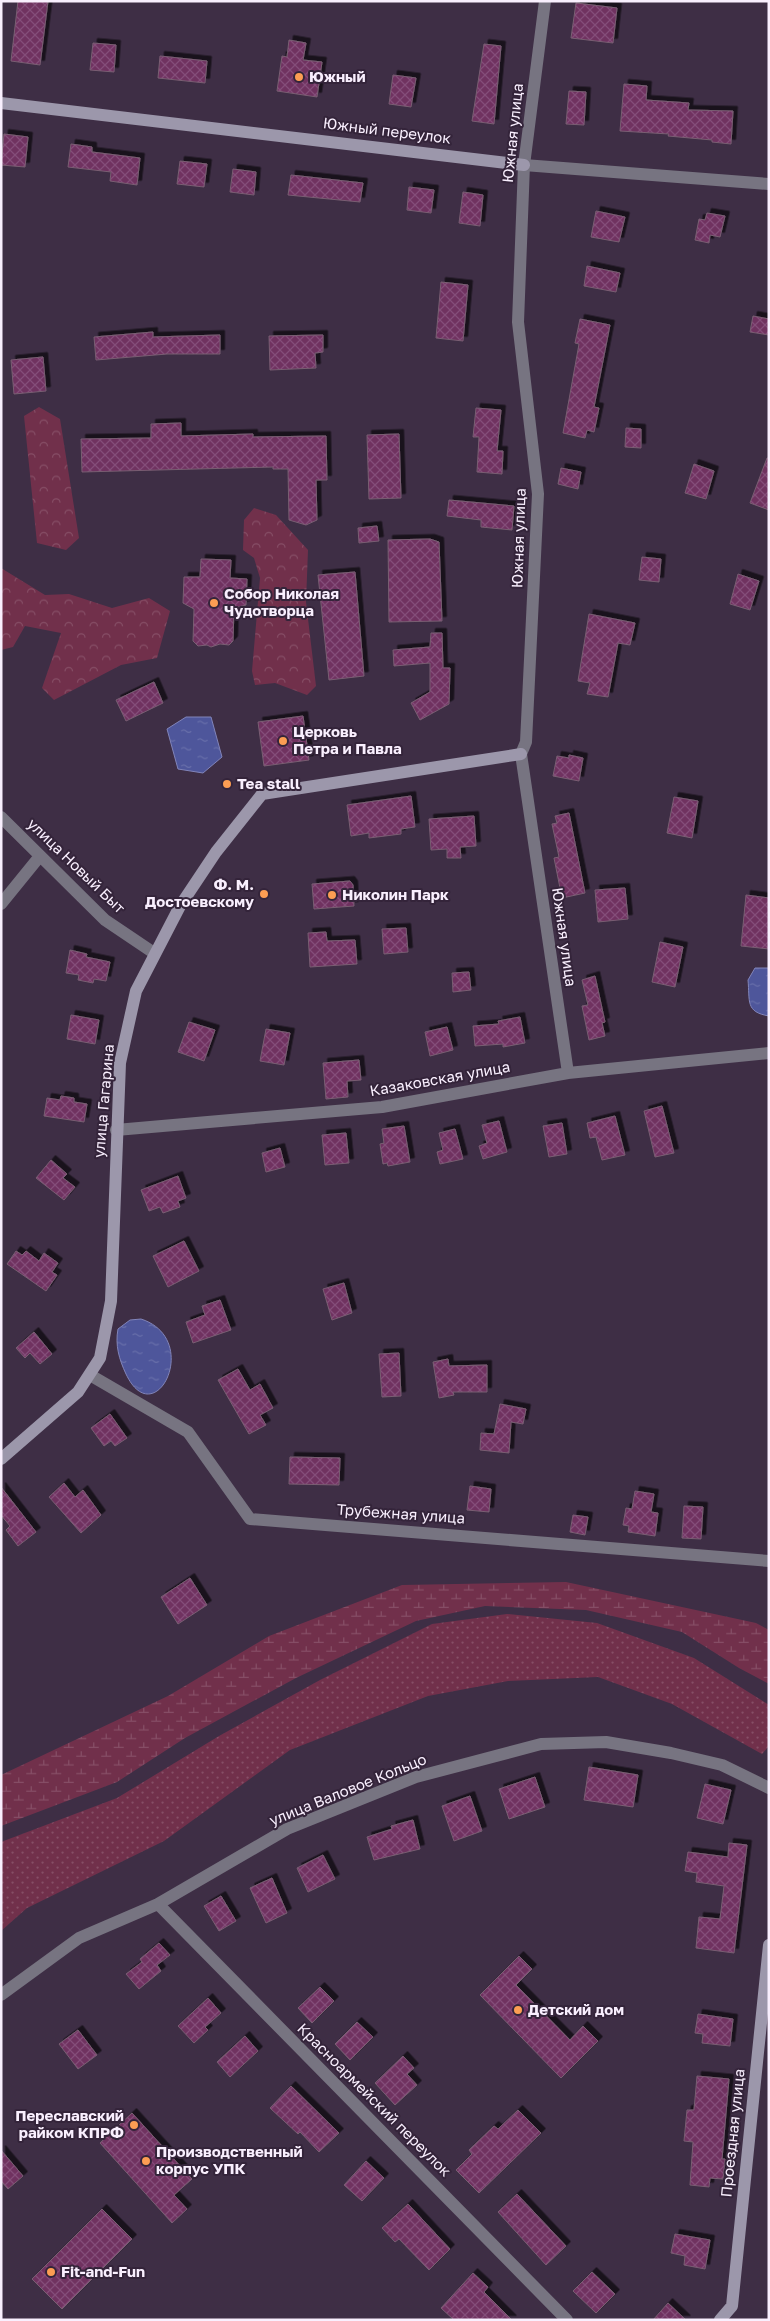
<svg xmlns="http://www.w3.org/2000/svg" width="770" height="2321" font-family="'Golos Text',sans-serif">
<defs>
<pattern id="grass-dots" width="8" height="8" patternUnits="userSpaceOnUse" patternTransform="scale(1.25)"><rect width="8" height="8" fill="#71304b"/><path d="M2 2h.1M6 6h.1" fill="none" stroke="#864e66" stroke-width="1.8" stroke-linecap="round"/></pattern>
<pattern id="forest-crowns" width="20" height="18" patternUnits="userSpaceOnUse" patternTransform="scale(1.25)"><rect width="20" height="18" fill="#71304b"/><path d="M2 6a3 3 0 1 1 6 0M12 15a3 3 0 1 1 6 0" fill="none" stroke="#864e66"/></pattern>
<pattern id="wetland-marsh" width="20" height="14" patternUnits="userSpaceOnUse" patternTransform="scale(1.25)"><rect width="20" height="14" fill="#71304b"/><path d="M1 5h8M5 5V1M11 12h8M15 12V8" fill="none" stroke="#864e66"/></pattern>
<pattern id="water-ripples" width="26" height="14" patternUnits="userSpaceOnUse" patternTransform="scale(1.25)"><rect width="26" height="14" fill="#4e569b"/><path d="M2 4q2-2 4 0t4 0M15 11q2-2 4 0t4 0" fill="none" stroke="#686faa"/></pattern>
<pattern id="building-cross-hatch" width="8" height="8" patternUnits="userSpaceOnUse" patternTransform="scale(1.25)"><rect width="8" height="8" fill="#6f3061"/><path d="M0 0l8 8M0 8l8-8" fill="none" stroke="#844e79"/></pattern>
<filter id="shadow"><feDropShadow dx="4.5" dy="-4.5" stdDeviation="0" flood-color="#0009"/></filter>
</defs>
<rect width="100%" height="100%" fill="#3e2e45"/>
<path fill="url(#grass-dots)" d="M507,1614L597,1623L694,1658L769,1705V1746L762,1754L672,1704L598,1677L508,1681L428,1696L290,1750L164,1841L27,1908L1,1931V1842L117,1798L219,1736L320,1680L432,1624Z"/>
<path fill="url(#forest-crowns)" d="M39,407L60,419L79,538L66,550L37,543L24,416Z
M254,508L276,515L308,550L306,602L316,686L307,695L275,683L255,685L252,671L260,578L254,558L243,550L244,520Z
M1,568L45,595L69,594L112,608L149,598L170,611L157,658L121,665L54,700L42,688L61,633L25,626L13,647L1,650Z"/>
<path fill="url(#wetland-marsh)" d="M566,1582L756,1623L769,1630V1684L739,1668L682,1632L586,1610L485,1606L416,1621L296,1678L185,1738L117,1782L1,1826V1775L168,1696L269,1636L402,1585Z"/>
<path fill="url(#water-ripples)" stroke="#8184b9" d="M186,717H211L222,757L203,773L178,769L167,729Z
M755,968H769V1016C745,1012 750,1001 748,980Z
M141,1319C203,1339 155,1435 126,1374C119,1359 115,1345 118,1329L130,1320Z"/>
<path fill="url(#building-cross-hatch)" stroke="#795e72" filter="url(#shadow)" d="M18,1H48L40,65L11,61Z
M576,3L617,8L613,43L571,38Z
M289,40L306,43L303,60L322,62L317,97L277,91L282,56L287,57Z
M93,43L116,45L114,72L90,70Z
M484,44L501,46L494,124L472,121Z
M160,56L207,61L205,83L158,78Z
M393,75L416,78L411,107L389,104Z
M624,84L647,86L646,100L689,103L688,110L733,111L731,144L712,142V140L668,136L669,134L620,131Z
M569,91L586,92L584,125L566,124Z
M4,134L28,137L25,167L1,165Z
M71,144L92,147V152L140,158L137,185L110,181L111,172L68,167Z
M180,161L207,164L204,187L177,184Z
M233,169L256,172L254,195L230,192Z
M291,175L363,183L360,202L288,195Z
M409,187L434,190L431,213L407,210Z
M463,192L483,195L480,226L459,223Z
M596,211L625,217L619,242L591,237Z
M707,213L725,216L720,237L710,235L709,243L695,240L699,219L705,220Z
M587,266L620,273L616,292L584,286Z
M441,282L468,285L463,341L436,338Z
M753,316L769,319V335L750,332Z
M580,319L610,325L594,407L599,408L594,432L587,430L585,438L563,433L579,344L575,343Z
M153,332V337L220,335V354H167L96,360L94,337Z
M323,335V352L315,353L316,368L270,370L269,336Z
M43,357L46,391L14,394L11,360Z
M476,408L501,410L497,451H503L502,474L477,472L479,437H473Z
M181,423V436L253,434V437L326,436L327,480H316L317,520L306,525L289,520L288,469H273V467L82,472L81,439L151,438V424Z
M626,428L641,429V448L625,447Z
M399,434L401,498L369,499L367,435Z
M767,458H769V510L750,503Z
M694,464L714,471L706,499L685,493Z
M561,468L581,472L578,489L558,484Z
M449,500L514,506L512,530L481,527V520L447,516Z
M377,526L379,541L359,543L358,528Z
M430,539L439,542L442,621L389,622L388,540Z
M642,557L661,559L659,582L639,580Z
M201,559L231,560L230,578L247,579L246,605L234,608L233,641L229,645L220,644L211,647L207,645L198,646L193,641L194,609L183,603L184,577H200Z
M355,572L364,676L329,680L318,575Z
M738,574L759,581L750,610L730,604Z
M589,614L635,623L630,645L618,643L608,697L587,694L590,683L578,681Z
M431,633H442L443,668H450L449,704L420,720L411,703L430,692V663L394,666L393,650L430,647Z
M154,682L163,703L126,721L116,700Z
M303,716L309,760L264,766L258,722Z
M569,755L583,758L579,781L553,776L557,756L569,758Z
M411,796L415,827L401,829V834L369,838V833L351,836L347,805Z
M674,797L698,801L692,838L667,833Z
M569,813L585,893L562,898L554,858L559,857L552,824L557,823L555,816Z
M474,816L476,846L460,847L461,858H447V849L431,850L429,819Z
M350,881L353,885L354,906L314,909L312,884Z
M625,888L628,919L598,922L595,890Z
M746,895L769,898V949L741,946Z
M406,928L408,952L384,954L382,929Z
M326,932L327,941L355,940L357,964L310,967L308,933Z
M660,942L683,947L675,987L652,982Z
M70,950L87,954L86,957L110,962L106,981L94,979L93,983L78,980L79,975L66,973Z
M469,972L471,990L453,992L452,973Z
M595,976L605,1022L602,1023L605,1036L589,1040L582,1006L588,1005L582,980Z
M71,1015L99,1020L95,1044L67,1039Z
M520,1017L525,1043L503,1047V1044L475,1046L473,1026L499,1024L498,1021Z
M189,1022L215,1030L204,1061L178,1052Z
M447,1027L453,1050L430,1056L425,1032Z
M266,1029L290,1033L284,1065L260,1061Z
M359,1060L361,1080L347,1081L348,1097L326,1099L323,1063Z
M61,1096L74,1098V1102L87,1104L84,1122L44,1116L47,1098L60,1100Z
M662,1106L674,1153L655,1157L644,1111Z
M615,1116L625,1155L602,1160L596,1137L590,1138L587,1123Z
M499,1121L507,1152L483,1159L479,1146L487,1143L482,1125Z
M562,1123L567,1154L549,1157L543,1126Z
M404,1126L410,1162L388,1166L387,1163L383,1164L380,1144L384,1143L382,1129Z
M455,1129L463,1159L440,1164L437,1152L443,1150L439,1133Z
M346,1133L349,1163L325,1165L322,1135Z
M280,1148L285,1167L266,1172L262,1153Z
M51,1160L67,1174L63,1178L75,1187L64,1200L36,1178Z
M178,1176L186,1198L178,1201L180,1207L163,1213L160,1207L149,1211L141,1190Z
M184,1241L199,1271L168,1287L153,1256Z
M16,1251L22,1255L26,1251L39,1261L44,1253L58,1263L52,1272L57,1275L46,1291L7,1264Z
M344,1283L352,1313L332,1320L323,1289Z
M220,1300L231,1330L193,1343L186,1322L205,1315L202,1306Z
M34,1332L52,1354L40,1364L30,1353L25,1358L16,1348Z
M399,1353L401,1396L382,1397L379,1354Z
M448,1359L449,1366L487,1365V1392H453L454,1395L439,1398L433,1362Z
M238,1369L250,1390L260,1384L273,1408L260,1415L266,1425L249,1434L218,1380Z
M500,1404L526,1409L523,1424L511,1422L509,1453L480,1450L481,1433L494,1434Z
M110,1414L127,1438L115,1446L111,1441L104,1446L91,1428Z
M290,1457L340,1458L339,1485L289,1484Z
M64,1483L75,1497L83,1490L101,1515L81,1533L49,1497Z
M470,1486L491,1489L489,1512L467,1510Z
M1,1487L36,1532L18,1546L6,1530L10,1526L1,1515Z
M635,1491L654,1494L651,1512L658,1513L655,1536L628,1532L629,1526L623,1525L626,1508L632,1509Z
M684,1506L703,1507L701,1539L682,1538Z
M573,1515L588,1517L585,1535L570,1532Z
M190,1578L207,1605L178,1624L161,1597Z
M589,1767L638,1775L633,1807L584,1800Z
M535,1777L545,1807L509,1819L499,1789Z
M705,1784L731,1790L723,1824L697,1818Z
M470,1796L482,1831L454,1841L442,1806Z
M413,1820L420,1849L374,1860L367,1837L392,1829L391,1826Z
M729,1843L747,1845L734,1953L696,1948L699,1917L720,1919L724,1886L696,1882L697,1873L685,1871L688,1852L728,1857Z
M323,1855L335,1879L308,1892L297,1868Z
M272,1878L287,1913L266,1923L250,1888Z
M221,1896L236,1921L219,1931L204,1906Z
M159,1943L170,1955L157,1965L161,1971L139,1989L126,1974L142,1962L140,1959Z
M519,1956L532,1969L516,1985L570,2040L583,2026L598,2041L561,2078L480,1995Z
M320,1987L334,2001L312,2023L298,2008Z
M208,1998L221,2013L205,2027L208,2030L194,2043L178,2026Z
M698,2014L733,2019L730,2046L702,2043L703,2034L695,2033Z
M357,2022L373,2037L350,2060L335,2044Z
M78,2030L97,2055L78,2069L59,2044Z
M245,2036L258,2051L230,2077L217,2062Z
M403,2056L414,2068L407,2074L417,2085L395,2105L375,2083Z
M697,2076L729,2079L722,2159H725L723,2179L710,2178L709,2187L690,2185L693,2142L684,2141L687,2110H694Z
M291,2086L339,2133L319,2152L300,2132L298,2134L270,2108Z
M518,2110L541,2133L479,2193L456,2170L472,2154L469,2150L494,2126L498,2129Z
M132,2113L192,2179L174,2195L187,2209L172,2223L100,2143Z
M1,2150L23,2176L8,2189L1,2181Z
M366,2161L384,2178L362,2201L344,2185Z
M517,2194L566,2246L546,2265L498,2212Z
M408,2204L450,2249L429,2270L399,2239L395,2242L382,2228Z
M102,2209L132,2239L62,2309L32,2279Z
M675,2234L710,2240L705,2269L684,2265L685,2256L671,2253Z
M592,2272L615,2294L596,2313L573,2291Z
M473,2273L488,2287L484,2292L512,2320H454L441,2308Z
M668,2303L686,2320H653Z"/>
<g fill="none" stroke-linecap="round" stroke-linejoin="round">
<path stroke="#777481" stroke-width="12" d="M545,1L524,165L518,322L538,494L526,742L521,754L568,1073
M524,165L769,184
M1,817L105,920L154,953
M1,904L40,856
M116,1130L382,1107L568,1073L769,1053
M90,1375L188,1432L250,1519L769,1561
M158,1904L567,2320
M1,1995L79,1938L158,1904L287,1829L416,1777L541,1744L606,1742L671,1753L722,1765L769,1788"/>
<path stroke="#9c97ab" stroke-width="12" d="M1,103L524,165
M1,1459L78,1392L100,1358L111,1301L120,1063L136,991L180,906L216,852L262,794L521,754
M720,2320L732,2306L769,1945"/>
</g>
<g fill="#fc9d53" stroke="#34243a" stroke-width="2">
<circle cx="299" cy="77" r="5"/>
<circle cx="214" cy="603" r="5"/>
<circle cx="283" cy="741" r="5"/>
<circle cx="227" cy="784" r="5"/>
<circle cx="264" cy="894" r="5"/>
<circle cx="332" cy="895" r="5"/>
<circle cx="518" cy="2010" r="5"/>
<circle cx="134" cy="2125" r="5"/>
<circle cx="146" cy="2161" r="5"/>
<circle cx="51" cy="2272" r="5"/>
</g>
<g text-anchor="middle" stroke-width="4" stroke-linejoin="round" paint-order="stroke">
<g font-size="15" font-weight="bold" fill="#f9effe" stroke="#34243a" text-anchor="start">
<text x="309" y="82">Южный</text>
<text x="224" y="599">Собор Николая<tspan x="224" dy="17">Чудотворца</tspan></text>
<text x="293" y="737">Церковь<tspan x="293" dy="17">Петра и Павла</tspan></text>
<text x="237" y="789">Tea stall</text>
<text x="254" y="890" text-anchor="end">Ф. М.<tspan x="254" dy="17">Достоевскому</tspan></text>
<text x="342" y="900">Николин Парк</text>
<text x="528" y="2015">Детский дом</text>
<text x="124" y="2121" text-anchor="end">Переславский<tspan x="124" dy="17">райком КПРФ</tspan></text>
<text x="156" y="2157">Производственный<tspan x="156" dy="17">корпус УПК</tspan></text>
<text x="61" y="2277">Fit-and-Fun</text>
</g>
<g font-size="15" fill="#f9effe" stroke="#34243a">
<text transform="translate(387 131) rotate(7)" y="5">Южный переулок</text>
<text transform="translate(513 133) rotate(-84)" y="5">Южная улица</text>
<text transform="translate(519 538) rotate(-88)" y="5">Южная улица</text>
<text transform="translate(76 866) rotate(44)" y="5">улица Новый Быт</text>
<text transform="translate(564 937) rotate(82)" y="5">Южная улица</text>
<text transform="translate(440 1079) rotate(-10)" y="5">Казаковская улица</text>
<text transform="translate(104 1101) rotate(-85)" y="5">улица Гагарина</text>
<text transform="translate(401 1514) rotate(4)" y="5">Трубежная улица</text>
<text transform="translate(348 1790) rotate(-22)" y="5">улица Валовое Кольцо</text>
<text transform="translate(374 2100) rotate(45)" y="5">Красноармейский переулок</text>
<text transform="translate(733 2133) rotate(-84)" y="5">Проездная улица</text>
</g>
</g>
<rect width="770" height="2321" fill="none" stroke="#f9effe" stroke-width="5"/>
</svg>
